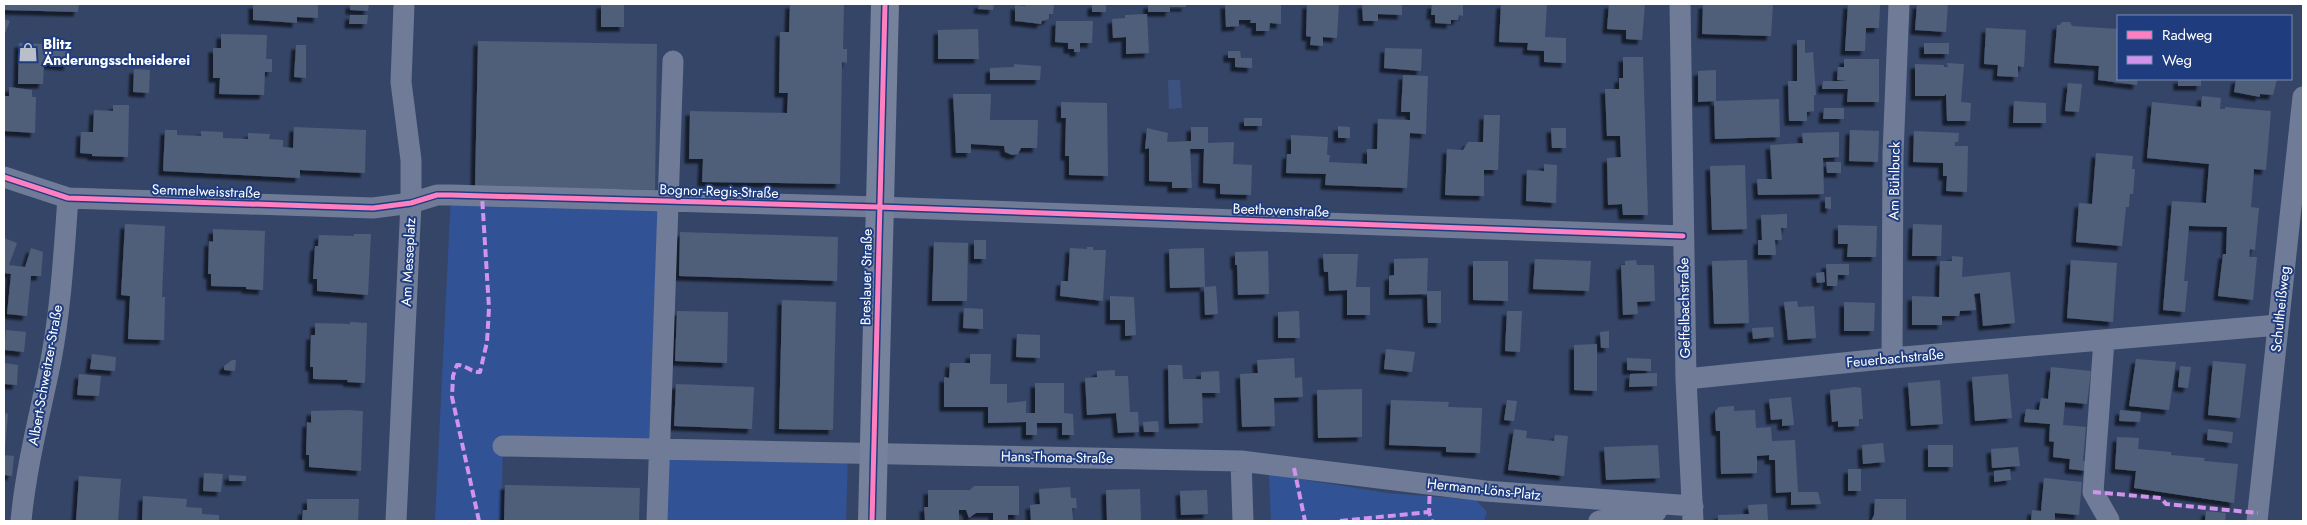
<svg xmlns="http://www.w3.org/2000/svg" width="2307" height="525" font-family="Jost,sans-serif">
<defs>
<filter id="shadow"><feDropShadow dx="-4.5" dy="4.5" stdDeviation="1" flood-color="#0009"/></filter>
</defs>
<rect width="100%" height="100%" fill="#354568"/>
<path fill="#325296" d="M451,195L668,201L661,450L848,453L846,521H657L661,450L503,446L501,521H435Z
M1269,474L1387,493L1476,500L1487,512L1484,521H1271Z"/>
<path fill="#3c5281" d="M1168,80H1180L1182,108L1169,109Z"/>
<path fill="#505e7a" filter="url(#shadow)" d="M4,4H79L78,12L4,10Z
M253,4H318V18L297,17V23L253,20Z
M350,4H369L368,11L350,10Z
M601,4H624V27H601Z
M790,4H844L843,49H847V63L842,62L840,184L702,182L703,159H689L690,111L787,113L788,93H779L780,32H789Z
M979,4H994L993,10L978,9Z
M1025,4H1054L1053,14H1049V19L1042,21L1041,24L1015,21V5L1025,6Z
M1092,4H1106V12H1092Z
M1148,4H1186V7H1170V12H1148Z
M1225,4H1281V24L1270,23L1269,31H1256V23H1250L1251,20H1239V26L1226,27Z
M1307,4H1339L1337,38L1323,37V46L1310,45L1311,37L1306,36Z
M1362,4H1402V15L1378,14V21H1363Z
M1432,4H1463V16L1459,15L1458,20H1451V24L1435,23V15H1431Z
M1501,4H1547L1545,37L1566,38V63L1544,62V51L1527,50L1528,43L1499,42Z
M1609,4H1645L1642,40L1626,39V30L1607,29Z
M1703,4H1773L1771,36L1702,34Z
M1848,4H1880L1879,28H1866L1865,51H1845Z
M1917,4H1948L1946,32L1915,30Z
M1147,14L1149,53L1126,54V37L1113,38L1112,19L1125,18V15Z
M350,15H368L367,24H349Z
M4,19L10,21L4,36Z
M1056,21H1093L1092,43H1080V52H1074V49H1068V43L1055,42Z
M2062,22H2070L2072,26L2118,29V79H2138L2137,85L2098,80L2099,66L2054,63L2057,25H2060Z
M1986,28L2026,30L2024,67L2018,66V77L1997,76L1998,65L1984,64Z
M978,29L979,59H938V30Z
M221,34L267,35L266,59H272V72H265L264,95L219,94L220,78H213V48H221Z
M1797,40H1805V53L1813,52L1816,95H1814V111L1807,112V121H1789L1788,81H1797Z
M478,41L657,44L655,190L475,187Z
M19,43L69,45L68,66L44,64L43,84H18Z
M1924,43H1949V54H1924Z
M296,45H306V78L294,77Z
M1385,48L1422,49L1421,71L1384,68Z
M1228,51H1240L1241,58H1252V68L1235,67V58H1228Z
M1623,57H1643L1648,215H1623L1622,204L1608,205L1607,158L1621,157L1620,136H1607L1605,89H1619V78H1623Z
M1844,59H1879V102H1847L1848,89H1822L1823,81H1848L1837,80L1838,67H1844Z
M1947,63L1964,64L1961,102L1971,103L1970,121H1947L1946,94L1944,96H1915V64L1944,65V67H1948Z
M1014,64L1041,66L1040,80H990V68L1014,67Z
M134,69L150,70L149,93L133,92Z
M1716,70V101L1779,99L1780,137L1715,139L1714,101L1698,102V71Z
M1403,75L1428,76L1426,134L1410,133L1407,188L1325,185L1326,174L1286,173L1287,154H1291V135L1328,137L1327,155H1330L1329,162L1367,164V149H1377L1378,119L1410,120V112H1401Z
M2178,79H2201V86H2178Z
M2236,79H2277L2273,95L2260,94V97L2234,92Z
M2068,83L2082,84L2079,112L2065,111Z
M9,87L32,90V97H36L35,133L4,131V96H9Z
M953,94H991L990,120H1038L1037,148H1021L1018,154L1012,155L1005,152L1004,146L971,144V153H956Z
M2202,96L2221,98L2220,109H2225V107L2271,111L2266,170L2254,169L2251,207L2259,208L2255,250L2250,249L2249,257H2257L2253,300L2218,296L2223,254H2226L2227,227L2189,226L2184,281H2188L2185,312L2163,310L2172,201L2206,203L2209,164L2147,158L2152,102L2201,107Z
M2014,101L2046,103V123H2013Z
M1061,102L1107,103L1108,176L1069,175V156H1065L1066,118H1061Z
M113,105H129L128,157L92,156V154L80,153L81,132H93L94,110L113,111Z
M1824,108H1844V119H1823Z
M1484,115H1500L1498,170H1484V196L1445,195L1447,149L1463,150L1468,142H1483Z
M1244,118H1262V126H1244Z
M1338,126L1350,127V138H1338Z
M294,127L366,130L365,173L300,170V178L163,171L165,130H177V135L201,136V131L223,132V138L248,139V133L270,134L269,139L283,140V147L293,148Z
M1191,127H1208V143L1234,142L1233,164L1252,165L1251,195L1220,194V184L1203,183L1204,149H1190L1192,188H1172V182L1149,181V148L1145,149L1147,128L1168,133L1167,142L1191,141Z
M1551,128H1566V148H1552Z
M1850,130L1879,131L1878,162L1849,161Z
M1914,131L1959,133L1958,142H1955V146H1968L1967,192L1946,191L1947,176H1943V163L1913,162Z
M1839,132V157L1823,158L1824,194L1758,195L1757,179H1772L1770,145L1803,143L1802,133Z
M2096,153L2133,156L2132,169H2135L2133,194H2130L2129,207H2126L2122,246L2076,242L2079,203L2092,204Z
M1826,162H1841V173H1827Z
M1544,164L1557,165L1556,203L1526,201L1527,170L1544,171Z
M1745,165L1747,229L1712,230L1710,166Z
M1825,197H1831V209L1825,208Z
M1787,214V228H1781L1782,240H1775L1776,255H1758V240H1762L1761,215Z
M125,224L165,226L162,297H165L164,340L128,339L130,296L121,295Z
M1913,224L1942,225L1941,256H1912Z
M1838,225L1877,226L1876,257H1847L1848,244H1838Z
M213,229L265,231L263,290L246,289V287L211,286V274H208L209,241L213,242Z
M680,232L838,237L837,281L679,276Z
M354,234H371L368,295L317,291V279H313L315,246H318L319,235L354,236Z
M4,238L17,243L9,265L25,267L31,248L43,252L41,276H31L27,316L7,314L11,274L4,273Z
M974,240H986V259H974Z
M934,242L968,243L967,301H932Z
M1087,247H1093V250H1106L1103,301L1060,296L1061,281H1068L1070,248L1087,249Z
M1204,248L1205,287L1216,286L1218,314L1205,315L1204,287L1170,288L1169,249Z
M1268,251L1269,294L1238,295L1237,265H1235V252Z
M1323,254H1358L1356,287H1370V315H1347V290L1329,291L1328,272H1324Z
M1952,256L1963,257L1962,277L2010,272L2015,323L1983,326L1980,293L1974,294L1976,310L1960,311L1959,316H1942V325H1912V296L1939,297L1940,261H1952Z
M1428,258L1427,291H1441V323H1428L1427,294L1389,295V276L1394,275V259Z
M1535,259L1591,261L1589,291L1533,289Z
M1636,260L1637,265H1654L1655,301L1637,302L1638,314L1623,315L1621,265H1625V261Z
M1747,260L1749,323L1714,324L1712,261Z
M2071,260L2117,263L2113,322L2067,318Z
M1473,261H1508V301L1473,300Z
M1826,264H1849V275H1838L1837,286H1827Z
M1824,272L1825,282L1817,283L1816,273Z
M1110,296L1134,297L1136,335L1125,336V320H1110Z
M782,300L836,302L833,430L779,429Z
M1797,301L1798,307L1814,306L1816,338L1788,340L1784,302Z
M1844,302L1875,303L1874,331H1844Z
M964,308L983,309V329L963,328Z
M677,311L728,312L727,363L675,361Z
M1299,311L1300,338H1278V312Z
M1507,311H1522L1520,352L1505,351Z
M350,322L367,323L365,383L347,382L348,380L313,379V367H310L311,335H315V323L350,324Z
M1773,327L1774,337L1753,339L1752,328Z
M6,330L26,332L24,352L4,350Z
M1609,331V348H1601L1600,332Z
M1017,334L1040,335V358L1016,357Z
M1597,344V391L1574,390V345Z
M1386,349L1415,352L1412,372L1384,369Z
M92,354L116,357L115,371L90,369Z
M970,354H991L990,384H1007V403L1026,401V413H1035V383H1064V413L1073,414L1074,435H1062V423H1037V435H1026V422L988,423V407H944V377L949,378L950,363H970Z
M1294,358L1295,378L1302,377L1303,397L1274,398L1275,426L1242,427L1240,374L1258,373L1257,360Z
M1627,358L1651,359V371L1627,370Z
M2136,359L2176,362L2169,410L2129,406Z
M232,360H236L235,371L224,370V366Z
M2213,361L2246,364L2240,418L2208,415Z
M4,363L18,365L17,385L4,384Z
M1168,365H1182L1183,379H1201V372L1219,371L1220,393H1202L1203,423L1169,424Z
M2180,366L2191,367L2188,388L2178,387Z
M2051,367L2091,371L2087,404L2065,402L2063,425L2086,427L2083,461H2088L2087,471L2069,469L2070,459L2053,457L2054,442L2049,441L2050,424L2024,422L2026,409L2039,410L2041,398L2048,399Z
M1115,370V376H1128L1130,412H1138L1139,432L1118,433L1116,413L1087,415L1085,378L1097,377V371Z
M1657,373V386L1629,387L1630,374Z
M79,374L101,376L99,396L77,395Z
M2008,374L2012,418L1975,421L1972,377Z
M1940,380L1943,424L1911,426L1908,383Z
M676,384L754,387L752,429L674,426Z
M1855,387L1861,388L1863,419H1859V426L1838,427V421L1832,422L1830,390Z
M1362,389V437L1318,438L1317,390Z
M1791,397L1794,425L1782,426V419L1771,420L1769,399Z
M1391,400L1449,402L1448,407L1482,408L1480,453L1446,452V447L1389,445Z
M1507,400L1517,401L1514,421L1504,420Z
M1734,406V411L1755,410L1756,428L1771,427L1772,441L1795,440L1798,492H1818L1821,504L1791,505V492L1776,493L1775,460H1769V455L1757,456V473L1721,474L1720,431H1716L1715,411L1719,407Z
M347,410L363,411L361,471L309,467V455H306L307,422L311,423V411Z
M2120,410L2141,412L2140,422L2119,421Z
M4,413L8,414L5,448H4Z
M1158,421L1159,432H1144L1143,422Z
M1514,429L1527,431L1526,438L1554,441L1555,435L1568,436L1564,476L1508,470Z
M2208,429L2233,432L2232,443L2207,440Z
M2117,437L2139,438L2138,449L2171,452V455L2205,458L2204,461L2238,464L2234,503L2134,488L2136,471L2115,469Z
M1883,443L1885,462L1863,464L1862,445Z
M1658,445L1660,478L1606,480L1604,447Z
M1928,445H1953V467H1928Z
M2018,447L2020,466L1992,468L1991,449Z
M4,455L14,456L12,476L4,475Z
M1848,469H1861V491H1848Z
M2010,469L2011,480L1994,482V471Z
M204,473L223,474L221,492L203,491Z
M229,475L246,476V481H229Z
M79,476L121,479L118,521H76Z
M2044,478L2082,482L2079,515L2055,513V521H2031L2032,510L2041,511Z
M505,485L640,488L639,521H504Z
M974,486H1019V515H1008V520H993V513H976L969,518L966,510H959V521H925L924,507H928V490H970Z
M1070,487L1071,498H1076L1077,508H1072L1073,521H1031L1030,505L1040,504L1039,489Z
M1140,489L1141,521H1107L1106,490Z
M1207,490L1208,514L1181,515L1180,491Z
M143,496L187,499L186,507L202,508V514L219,515V521H142Z
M307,499H359L358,521H302L303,510H307Z
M1875,499H1906V521H1871L1874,515Z
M1767,504L1768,521H1718V515L1749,514L1748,505Z
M2206,511L2226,513L2225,521H2205Z"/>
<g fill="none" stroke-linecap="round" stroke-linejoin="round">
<path stroke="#707c97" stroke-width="21" d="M1680,4L1686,379L1693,521
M4,177L68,198L373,208L411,203L437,195H451L879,207L1683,236
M2104,340L2093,492L2109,520
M1892,358L1893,154L1899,4
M1686,379L1892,358L2278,325
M503,446L1241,461
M21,521C26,467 40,414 51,360C61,307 64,252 68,198
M396,521L411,203V160L401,82L404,4
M657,521L673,61
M1243,521L1241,461L1485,491L1693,506
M1599,521L1656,512
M2257,521L2303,97"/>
<path stroke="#76819b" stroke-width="28" d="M872,521L885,4"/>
<path stroke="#d193ec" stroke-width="4" stroke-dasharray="8 4" stroke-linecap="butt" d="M1294,468L1305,521
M1430,484L1429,512L1432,521
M2093,492L2161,498L2166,504L2258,513
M479,521L452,397L453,376L457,365C465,364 471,373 480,372L487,342L489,308L482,196
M1340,521L1429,512"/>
<defs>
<path id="cycleway" d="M4,177L68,198L373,208L411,203L437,195H451L879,207L1683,236
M872,521L885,4"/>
</defs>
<use href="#cycleway" stroke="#1f3d7e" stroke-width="8"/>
<use href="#cycleway" stroke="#ff80c0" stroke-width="5"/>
</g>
<defs>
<symbol id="shop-bare" viewBox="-9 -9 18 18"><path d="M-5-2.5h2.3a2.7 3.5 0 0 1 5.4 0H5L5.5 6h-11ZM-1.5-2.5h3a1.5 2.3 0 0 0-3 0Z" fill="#b8beca" stroke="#1f3d7e" stroke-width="2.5" paint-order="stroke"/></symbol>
</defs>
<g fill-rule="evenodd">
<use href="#shop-bare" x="14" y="38" width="28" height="28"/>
</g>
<g text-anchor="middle" stroke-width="4" stroke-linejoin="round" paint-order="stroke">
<g font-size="14" font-weight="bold" fill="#fff" stroke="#1f3d7e" text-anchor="start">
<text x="43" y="49">Blitz<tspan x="43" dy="16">Änderungsschneiderei</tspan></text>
</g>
<g font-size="14" fill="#fff" stroke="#1f3d7e">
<text transform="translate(1894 181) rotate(-89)" y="5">Am Bühlbuck</text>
<text transform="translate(206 191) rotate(2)" y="5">Semmelweisstraße</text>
<text transform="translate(719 191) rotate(2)" y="5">Bognor-Regis-Straße</text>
<text transform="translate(1281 210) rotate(2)" y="5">Beethovenstraße</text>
<text transform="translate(408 262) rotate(-87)" y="5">Am Messeplatz</text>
<text transform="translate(866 277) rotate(-89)" y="5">Breslauer Straße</text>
<text transform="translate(1684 308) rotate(-91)" y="5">Geffelbachstraße</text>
<text transform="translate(2280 309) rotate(-84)" y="5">Schultheißweg</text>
<text transform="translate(1895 358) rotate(-5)" y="5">Feuerbachstraße</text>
<text transform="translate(45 375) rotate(-80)" y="5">Albert-Schweitzer-Straße</text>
<text transform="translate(1057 457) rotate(1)" y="5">Hans-Thoma-Straße</text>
<text transform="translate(1484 489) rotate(6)" y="5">Hermann-Löns-Platz</text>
</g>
</g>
<rect width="2307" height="525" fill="none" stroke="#ffffff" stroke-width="10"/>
<rect x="2117" y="15" width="175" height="65" fill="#1f3d7e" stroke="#798bb2"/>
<rect x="2127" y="31" width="25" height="8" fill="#ff80c0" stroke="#798bb2"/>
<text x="2162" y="40" font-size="15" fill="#ffffff">Radweg</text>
<rect x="2127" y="56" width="25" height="8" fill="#d193ec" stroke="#798bb2"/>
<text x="2162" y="65" font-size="15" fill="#ffffff">Weg</text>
</svg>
